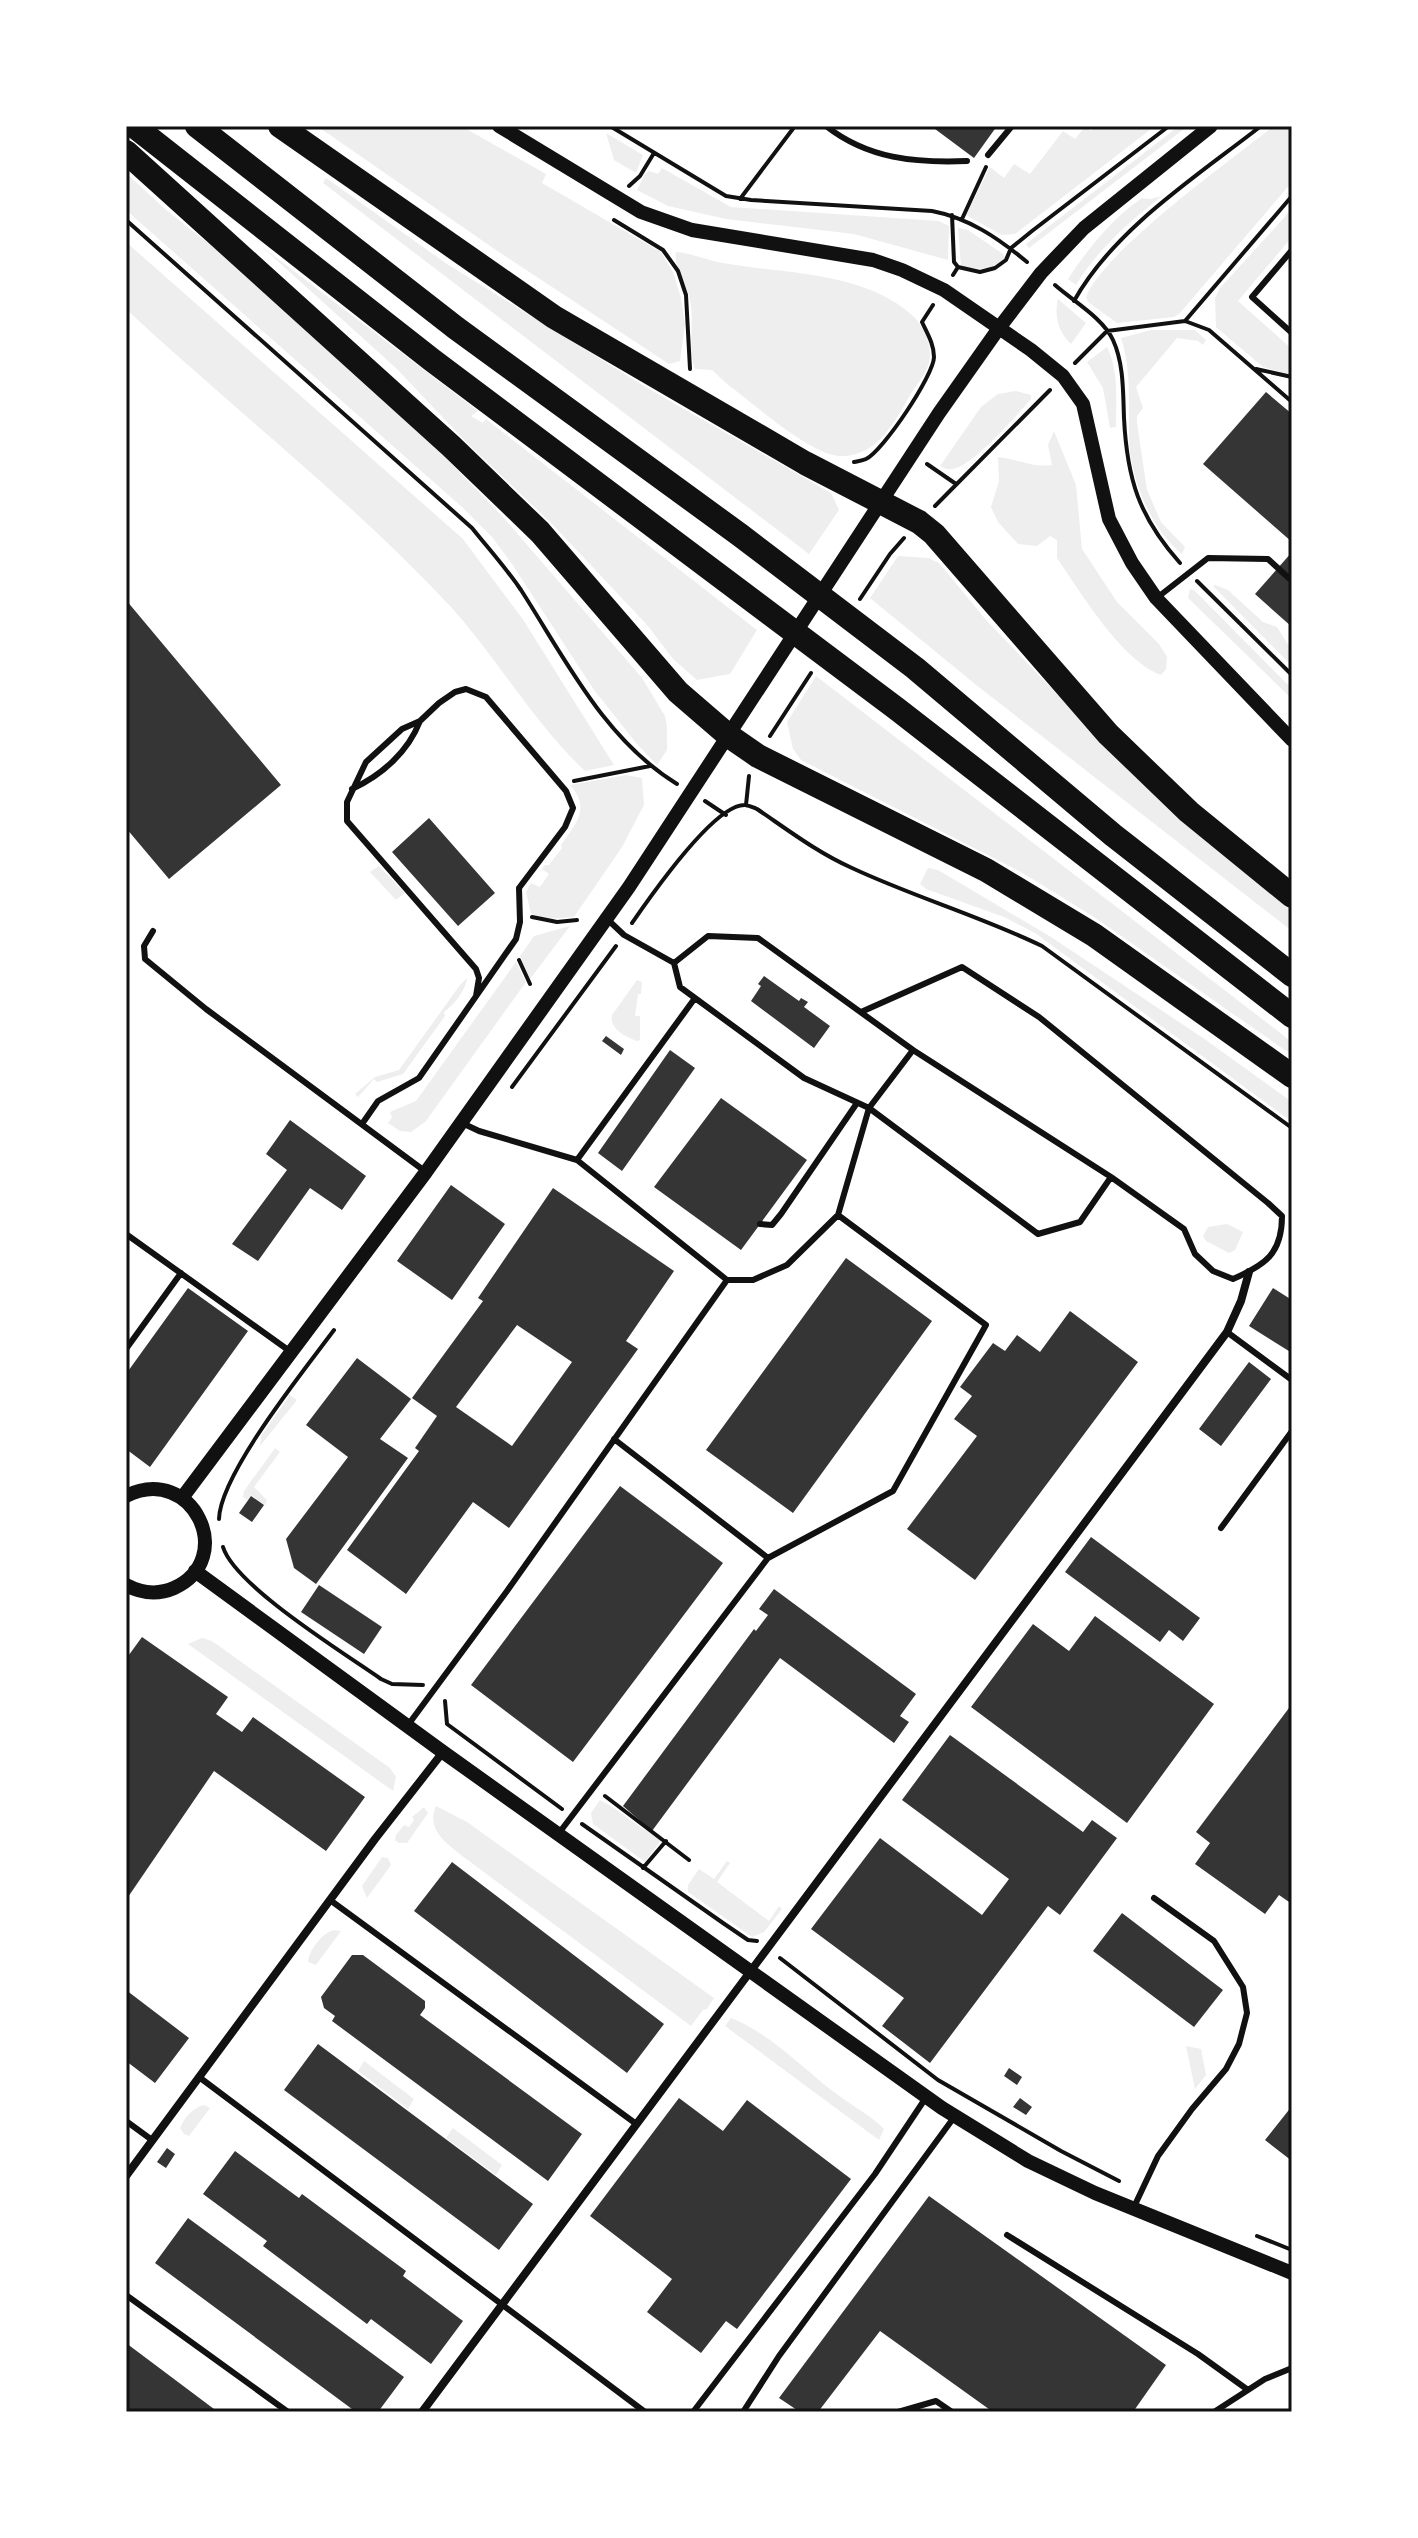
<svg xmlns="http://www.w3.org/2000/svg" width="1418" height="2538" font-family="'Roboto Serif',serif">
<rect width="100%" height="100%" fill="#fff"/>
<path fill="#eee" d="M317,126H461L546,174L542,183L661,252L673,272L681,298L685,324L680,361L669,364L493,248Z
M1095,126H1155L1015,234L1002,235L966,215L990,167L1004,178L1014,164L1030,174L1063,131L1075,139L1085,127L1091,131Z
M1179,126H1188L1029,248L1026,244Z
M1274,126H1292V182L1180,313L1174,317L1117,323L1088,302L1086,297C1103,252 1231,160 1274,126Z
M606,133L643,155L636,173L614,160Z
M662,168L731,207L939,221L949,226L948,260L854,234L726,219L668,206L637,190L645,174L649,171L658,174Z
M126,173L165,209L228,259L439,451L503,517L642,678L665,716L667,727V750L657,765L637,744L594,690L512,564L492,537L463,508L126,210Z
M326,178L447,264L644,386L831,493L839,510L809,554L323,183Z
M1162,196C1130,221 1097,250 1076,285L1068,279C1087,250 1113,217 1142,198L1150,199Z
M1292,209V237L1238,301L1292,349V375L1263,367L1216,327L1215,298L1220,288Z
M958,228L968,230L1003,254L1005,258C990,271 979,270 961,266Z
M126,242L463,539L524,621L614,765L585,771C533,722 498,659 450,606C350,499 233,409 126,309Z
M261,246L478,411L471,416L483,423L486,419L757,630L730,674L697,680L673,659L648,626L554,526L465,441L397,369Z
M676,252C692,253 711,262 729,264C789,274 865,272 913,316C925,327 934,350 928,366C925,375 917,384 912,392C895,421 877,458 839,456C809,454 753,403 727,384L712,370L695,369C687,348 695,322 690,300C687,285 673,266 676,252Z
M1058,299L1086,323L1071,344C1058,332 1054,315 1058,299Z
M1151,330H1195L1206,340L1203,345L1198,341L1177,338L1136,387L1143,408L1137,416V423L1147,490L1161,522L1185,547L1182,554C1150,528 1130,478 1129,437C1128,403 1132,372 1121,338Z
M1107,347C1119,371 1116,400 1116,427L1110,428L1103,388L1087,362Z
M1016,391L1031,395V399C1017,415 971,468 952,469C946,470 945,468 940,466L981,407L998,394Z
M1054,431L1076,485L1082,549L1117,602L1159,644L1167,657L1166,669L1161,675C1122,661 1081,593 1057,558V540L1050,536L1037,546L1018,544L998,522L991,507L999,481L998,457C1018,459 1033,468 1052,465L1048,445Z
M898,556L928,558L939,563L987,621L1102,741L1292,909V931L975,684L870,598Z
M1215,585L1228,590L1263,622L1277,627L1292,651V666L1213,586Z
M1190,589L1195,591L1292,689V699L1188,598Z
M816,676L1292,1042V1055L1094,917L1021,872L801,760L793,749L787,722Z
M626,775L642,778L644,805L622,847L574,917L545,919L531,914L526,892L531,883L540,887L549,874L542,869L545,865H549L562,848L561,845C576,824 591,808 570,785Z
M379,866L405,893L396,900L370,872Z
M928,868L938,870L1051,937L1203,1038L1292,1102V1122L1035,933L1004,917L926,889L920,884Z
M570,926L530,979L520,956L534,936Z
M516,962L526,982L426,1121L411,1132L400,1131L388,1123L392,1117L390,1112L416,1101Z
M467,978C466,990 454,1005 444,1012L445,1016L403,1074L377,1082L374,1079L358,1097L355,1094L375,1077L399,1070L460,985Z
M637,980L642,982L641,994H638L635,1016H640V1040L637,1041C626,1037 609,1029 612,1015Z
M1227,1224L1243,1232L1235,1250L1229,1253L1206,1241L1203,1236L1208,1227Z
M290,1395L297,1400L260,1446L261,1436Z
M275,1448L280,1452L254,1487L267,1500L265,1505L251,1495L248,1500L243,1497L244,1491Z
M202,1638L212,1641L390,1768L396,1777L393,1791L188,1644Z
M600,1800C622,1811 639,1829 662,1839L645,1862L593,1824L591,1813Z
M436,1806L467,1822L714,1998L707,2009L703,2010L691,2026L461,1855C445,1842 426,1829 436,1806Z
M424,1807L428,1813L407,1843H399L395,1840L396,1835L404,1825L409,1827L414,1820L412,1817Z
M382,1857L388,1858L391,1865L367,1898L362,1886Z
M727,1861L730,1863L717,1882L769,1921L779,1906L782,1909L764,1932L752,1937L688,1892V1885L699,1869L714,1879Z
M334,1930L341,1931L316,1965L308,1962C309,1950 322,1933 334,1930Z
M731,2018C772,2034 804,2070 838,2095C855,2108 868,2113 884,2129L879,2140L725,2026Z
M1186,2046L1201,2049L1206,2075L1195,2089Z
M364,2061L414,2099L408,2109L358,2071Z
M204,2105L210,2108L189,2136L184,2134L180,2128C185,2116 193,2108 204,2105Z
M453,2128L502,2165L496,2175L446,2138Z"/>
<path fill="#353535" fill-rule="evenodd" d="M931,126H997L974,158Z
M1266,392L1292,414V542L1203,464Z
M1292,552V627L1255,594Z
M126,600L281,785L169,879L126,828Z
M429,818L495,893L458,926L392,852Z
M764,976L799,1001L801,998L808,1002L804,1007L830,1026L814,1048L751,1001L761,986L758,984Z
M606,1036L624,1049L621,1055L602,1041Z
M670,1050L695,1068L622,1171L598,1153Z
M721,1098L807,1160L741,1250L654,1187Z
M290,1120L366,1176L342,1210L310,1188L258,1261L232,1244L287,1170L266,1154Z
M451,1185L505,1224L452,1300L397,1261Z
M553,1188L674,1271L626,1341L638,1349L509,1528L473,1502L406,1594L347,1550L419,1451L415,1448L437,1416L412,1398L483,1301L478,1298ZM517,1325L572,1362L512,1446L456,1407Z
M846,1258L932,1321L793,1513L706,1450Z
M188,1288L248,1331L150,1467L126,1449V1374Z
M1273,1288L1292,1300V1353L1249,1326Z
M1070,1311L1138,1362L975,1580L907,1529L977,1436L954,1419L972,1396L960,1387L993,1343L1005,1351L1017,1335L1040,1352Z
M357,1358L411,1399L380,1439L408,1458L316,1584L294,1568L286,1539L348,1457L306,1425Z
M1249,1362L1271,1379L1221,1446L1199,1429Z
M620,1486L723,1563L573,1762L471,1685Z
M251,1496L264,1505L252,1522L239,1513Z
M1091,1537L1200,1618L1183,1641L1169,1630L1160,1642L1065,1572Z
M319,1585L382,1627L364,1654L301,1612Z
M774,1589L916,1694L900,1716L909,1722L894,1743L780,1658L652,1831L623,1806L754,1629L756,1631L768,1615L759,1609Z
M1095,1616L1214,1704L1127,1823L971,1707L1033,1624L1069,1651Z
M142,1637L228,1697L216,1714L242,1732L253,1717L365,1797L326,1851L214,1771L126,1900V1659Z
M1292,1704V1904L1279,1895L1265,1914L1195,1864L1210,1843L1196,1832Z
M950,1735L1083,1832L1092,1820L1117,1838L1060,1915L1048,1906L930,2063L882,2026L904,1998L811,1929L880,1838L982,1915L1009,1879L902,1800Z
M452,1862L664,2024L627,2073L414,1911Z
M1122,1913L1223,1990L1194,2027L1093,1951Z
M352,1955H363L425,2001V2008L420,2015L582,2134L548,2181L332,2021L335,2016L324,2008L321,1997Z
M126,1990L189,2038L155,2083L126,2061Z
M318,2044L533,2204L499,2250L284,2090Z
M1009,2068L1022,2077L1017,2085L1004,2076Z
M679,2098L723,2131L747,2100L851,2179L737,2329L726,2321L701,2353L647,2312L672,2279L590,2216Z
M1020,2098L1032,2107L1026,2115L1013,2107Z
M1292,2106V2161L1265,2140Z
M167,2148L175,2154L166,2168L157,2162Z
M235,2151L299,2198L302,2194L406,2271L403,2276L463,2321L431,2364L371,2319L367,2324L263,2246L267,2241L203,2194Z
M929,2196L1166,2365L1133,2412H993L880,2331L818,2412H800L779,2398Z
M188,2218L404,2377L378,2412H356L155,2263Z
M126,2343L218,2412H126Z"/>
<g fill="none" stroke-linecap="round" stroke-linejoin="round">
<path stroke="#111" stroke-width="4" d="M610,126L726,196L751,200L932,211C969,218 998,238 1027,262
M629,186L640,176L654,153
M740,199L795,126
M952,215L954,262L958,267
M962,219L986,167
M126,220L472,528C488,548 506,568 521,590C566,660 604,739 677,784
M614,220L663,250L678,271L686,295L690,369
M953,275L958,267L980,272L995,268L1006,260L1011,248L1032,231L1169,126
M1055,285C1073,301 1103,318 1113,340C1124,364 1123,393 1124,418C1127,479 1139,517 1180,563
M1074,301C1114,229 1197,176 1261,126
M1185,321L1209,330L1292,402
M1075,363L1107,331L1185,321L1292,196
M1256,369L1292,377
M854,462C858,461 862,461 866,459C883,451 934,375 934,357C934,344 927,333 922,322L933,305
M927,464L956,484
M935,506L1050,390
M1197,581L1292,675
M860,599L890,554L904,538
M770,736L811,673
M574,781L650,766
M705,801L726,815
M746,805L749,776
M532,917L557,922L577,920
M632,923C650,897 714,804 745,805C747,805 755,808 757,809C788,830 818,853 852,868C914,897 980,916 1042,946L1292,1128
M519,960L530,984
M512,1087L616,946
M219,1519C220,1474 305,1369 334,1330
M223,1547C235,1586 344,1653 381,1679L392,1684L423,1685
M445,1701L447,1724L562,1809
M605,1796L689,1860
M582,1824L723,1923L748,1940L757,1941
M643,1868L666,1841
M780,1958L938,2080L1061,2151L1119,2181
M1257,2236L1292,2250"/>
<path stroke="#111" stroke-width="6" d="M826,126C868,159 915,163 967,161
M988,155L1012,126
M1292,250L1252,297L1292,333
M1158,597L1208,558L1268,559L1292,581
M352,789C382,775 408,752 420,721
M606,918L624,935L674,963L680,987L695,998L804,1078L869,1108L913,1050L758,938L708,936L674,963
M153,931L144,946L145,959L206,1009L426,1172
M913,1050L1111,1177
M462,1123L479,1131L577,1160L695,998
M362,1124L378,1101L419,1078L516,939L520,922L519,888L565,827L573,808L566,791L486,697L466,689L455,692L439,703L420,721L402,729L366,762L347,802V821L476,969L479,978L476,996
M838,1215L869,1108L1038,1234L1080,1222L1111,1177L1184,1229L1195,1254L1213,1271L1233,1279C1265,1265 1282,1254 1282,1216L1268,1203L1039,1017L962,967L861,1012
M760,1224L772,1225L781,1214L857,1103
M126,1234L291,1352
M727,1280H753L787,1265L838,1215L986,1325L893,1491L768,1558
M1227,1332L1292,1380
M126,1349L181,1273
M1221,1528L1292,1431
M408,1725L507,1591L727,1280L577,1160
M559,1833L768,1558L614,1439
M330,1900L635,2123
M199,2077L645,2412
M126,2121L152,2140
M1133,2209L1158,2156L1192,2109L1226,2069L1239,2044L1247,2013L1243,1987L1214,1941L1154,1898
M1007,2235L1198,2354L1248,2390
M126,2295L288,2412
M693,2412L875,2174L927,2096
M743,2412L779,2356L955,2116
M898,2412L936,2401L952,2412
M1214,2412L1265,2379L1292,2368"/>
<path stroke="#111" stroke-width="8" d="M126,2176L375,1839L443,1752
M422,2412L1227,1332L1241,1301L1249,1272"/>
<path stroke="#111" stroke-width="14" d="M499,126L641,212L692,230L873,260L902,270L944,290L1031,350L1063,376L1083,404L1109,519L1132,563L1156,598L1292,740
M126,1496C193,1463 238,1559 174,1588C158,1595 141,1593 126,1585
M182,1498L426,1172L629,887L939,413L999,328L1041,273L1084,228L1211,126
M195,1571L443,1752L942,2108L1028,2161L1095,2193L1292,2273"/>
<path stroke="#111" stroke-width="24" d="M134,126L432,360L897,709L1292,1016
M197,126L456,328L740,535L915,668L1113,835L1292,975
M280,126L554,317L805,463L919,522L934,534L1108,734L1189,812L1292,896
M126,152L451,446L540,532L678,692L729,736L758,756L986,870L1094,935L1292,1076"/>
</g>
<rect width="1418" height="2538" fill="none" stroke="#ffffff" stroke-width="256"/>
<rect x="128" y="128" width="1162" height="2282" fill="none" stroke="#111" stroke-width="3"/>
</svg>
